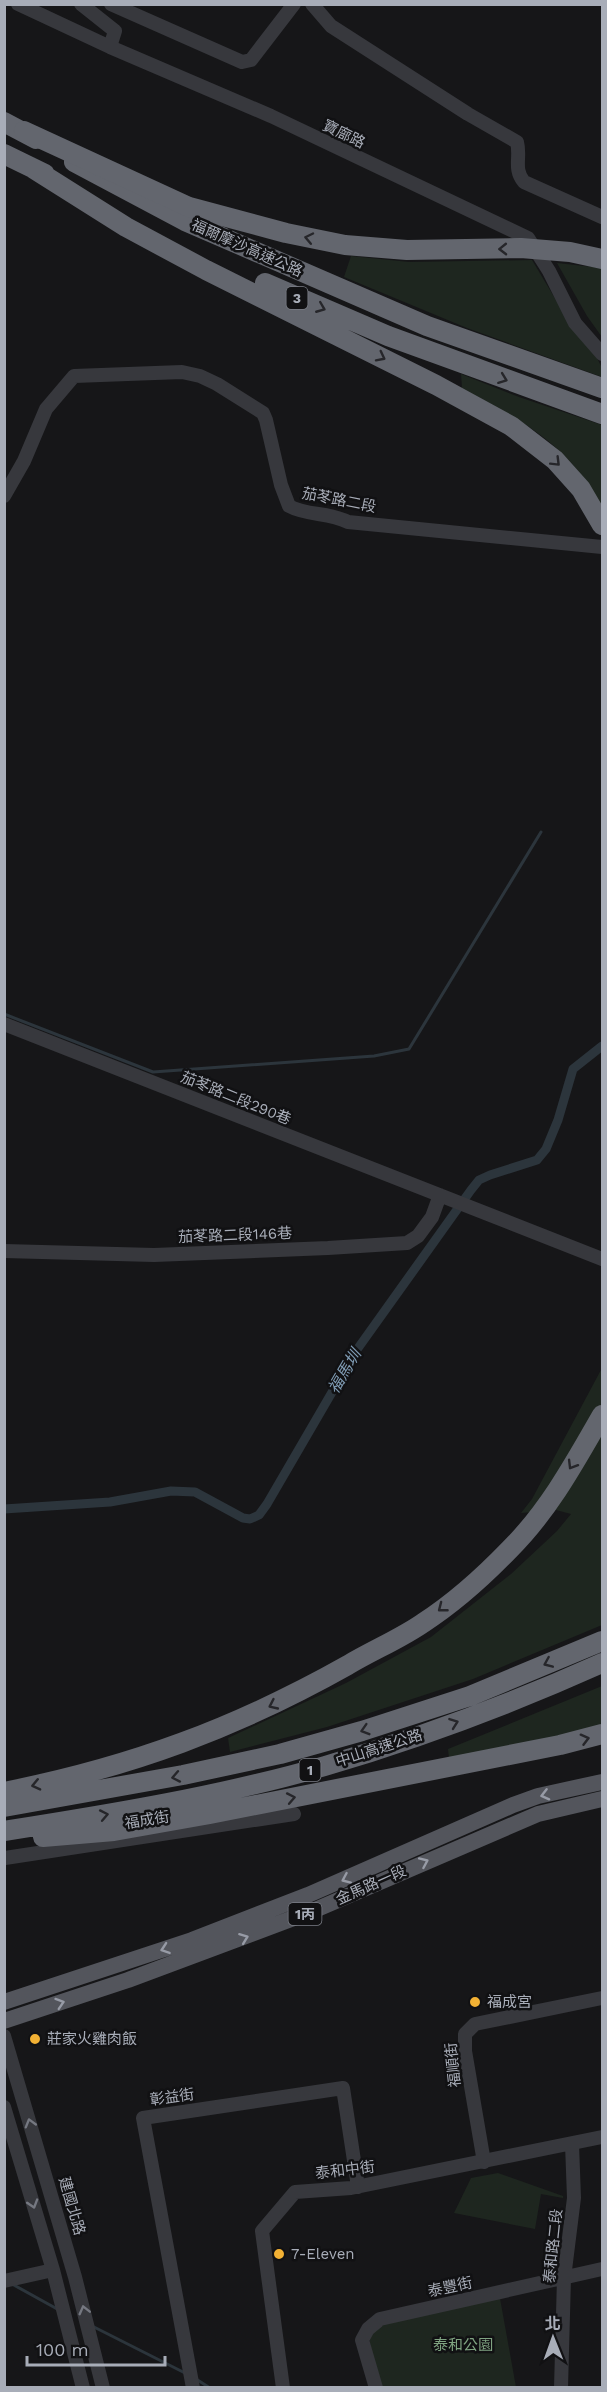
<svg xmlns="http://www.w3.org/2000/svg" width="607" height="2392" font-family="'Work Sans','Noto Sans TC',sans-serif">
<rect width="100%" height="100%" fill="#161618"/>
<path fill="#1e261f" d="M351,256L409,262L532,260L575,332L597,358L602,368V377L467,328L344,277Z
M557,263L602,268V337L587,316Z
M461,374L519,397L602,425V509C570,444 523,422 462,388Z
M602,1368V1625L473,1679L327,1727L230,1752L228,1738L346,1683L431,1637L511,1574L557,1531L571,1514L556,1510L521,1513L532,1499Z
M602,1686V1729L450,1767L448,1749Z
M498,2173L563,2196V2198L541,2194L535,2229L454,2213L471,2178Z
M499,2293L516,2387H376L368,2329Z"/>
<g fill="none" stroke-linecap="round" stroke-linejoin="round">
<path stroke="#2c353c" stroke-width="3" d="M4,1014L153,1072L374,1056L409,1049L541,832
M12,2284L59,2310
M92,2326L185,2373
M196,2379L210,2388"/>
<path stroke="#2c353c" stroke-width="9" d="M4,1509L110,1502L171,1491L195,1492L243,1518L250,1519L259,1515L267,1504L356,1351L471,1190L479,1180L490,1175L537,1160L546,1149L558,1120L573,1069L602,1046"/>
<path stroke="#37383d" stroke-width="14" d="M18,4L110,47L271,116L528,238L549,271L575,323L602,354
M81,4L115,31L110,47
M111,4L242,62L251,60L294,4
M312,4L331,26L468,114L517,142C521,157 513,169 524,182L602,217
M4,496L24,461L46,409L74,376L182,372L200,376L217,384L263,413L266,420L281,485L289,506C307,516 329,512 348,522L602,547
M4,1024L602,1259
M4,1251L154,1255L328,1248L407,1243L418,1236L432,1217L440,1195
M5,1858L294,1814
M4,2036L75,2277L103,2388
M4,2107L53,2270L83,2388
M484,2162L465,2051V2034L475,2024L602,1998
M4,2281L53,2270
M193,2388L143,2118L343,2088L358,2187
M283,2388L262,2231L295,2192L351,2188L602,2137
M376,2388L362,2340L368,2329L380,2319L602,2269
M561,2388L564,2278L574,2198L572,2144"/>
<path stroke="#53555c" stroke-width="16" d="M4,2002L192,1940L308,1895L513,1805L538,1796L602,1782
M4,2021L128,1980L315,1910L538,1814L602,1799"/>
<path stroke="#63666e" stroke-width="20" d="M4,122L36,139
M4,154L45,174
M74,162L185,221L427,326L602,388
M34,169L126,227L206,270L436,385L511,426L555,460L581,489L602,525
M265,283L388,336L602,414
M4,1792C131,1767 236,1728 348,1665C373,1650 400,1639 423,1623C454,1603 484,1576 510,1549C549,1510 575,1462 602,1415
M4,1807L183,1775L280,1754L362,1731L470,1696L602,1641
M4,1831C112,1814 221,1796 325,1766C420,1738 513,1703 602,1663
M43,1837L114,1831L210,1814L560,1745L602,1734"/>
<path stroke="#63666e" stroke-width="20" d="M24,131L189,207L286,233L345,245L407,250L521,248L570,252L602,259"/>
</g>
<defs><path id="oneway-chevron" d="M-2-3.5L2.5 0L-2 3.5" fill="none" stroke-width="1.6" stroke-linecap="round" stroke-linejoin="round" transform="scale(1.5)"/></defs>
<g stroke="#26262a">
<use href="#oneway-chevron" transform="translate(309 238) rotate(-168)"/>
<use href="#oneway-chevron" transform="translate(503 249) rotate(179)"/>
<use href="#oneway-chevron" transform="translate(321 308) rotate(22)"/>
<use href="#oneway-chevron" transform="translate(381 357) rotate(27)"/>
<use href="#oneway-chevron" transform="translate(503 379) rotate(21)"/>
<use href="#oneway-chevron" transform="translate(556 462) rotate(45)"/>
<use href="#oneway-chevron" transform="translate(572 1465) rotate(121)"/>
<use href="#oneway-chevron" transform="translate(442 1608) rotate(142)"/>
<use href="#oneway-chevron" transform="translate(548 1663) rotate(157)"/>
<use href="#oneway-chevron" transform="translate(273 1705) rotate(155)"/>
<use href="#oneway-chevron" transform="translate(454 1723) rotate(-20)"/>
<use href="#oneway-chevron" transform="translate(365 1730) rotate(163)"/>
<use href="#oneway-chevron" transform="translate(585 1739) rotate(-15)"/>
<use href="#oneway-chevron" transform="translate(176 1777) rotate(169)"/>
<use href="#oneway-chevron" transform="translate(36 1785) rotate(167)"/>
<use href="#oneway-chevron" transform="translate(291 1798) rotate(-11)"/>
<use href="#oneway-chevron" transform="translate(104 1815) rotate(-11)"/>
</g>
<g stroke="#979ba6">
<use href="#oneway-chevron" transform="translate(545 1795) rotate(166)"/>
<use href="#oneway-chevron" transform="translate(424 1862) rotate(-24)"/>
<use href="#oneway-chevron" transform="translate(346 1879) rotate(156)"/>
<use href="#oneway-chevron" transform="translate(244 1938) rotate(-21)"/>
<use href="#oneway-chevron" transform="translate(165 1949) rotate(161)"/>
<use href="#oneway-chevron" transform="translate(60 2003) rotate(-18)"/>
</g>
<g stroke="#757881">
<use href="#oneway-chevron" transform="translate(30 2123) rotate(-106)"/>
<use href="#oneway-chevron" transform="translate(33 2204) rotate(73)"/>
<use href="#oneway-chevron" transform="translate(84 2310) rotate(-104)"/>
</g>
<g fill="#f2b134" stroke="#111113" stroke-width="2">
<circle cx="475" cy="2002" r="6"/>
<circle cx="35" cy="2039" r="6"/>
<circle cx="279" cy="2254" r="6"/>
</g>
<g text-anchor="middle" stroke-width="5" stroke-linejoin="round" paint-order="stroke">
<g fill="#111113" stroke="#7b7e86" stroke-width="1.5">
<rect x="286.5" y="287" width="21" height="22" rx="4.5"/>
<rect x="299.5" y="1759" width="21" height="22" rx="4.5"/>
<rect x="288.5" y="1903" width="33" height="22" rx="4.5"/>
</g>
<g font-size="14" font-weight="bold" fill="#a8adb8">
<text x="297" y="303">3</text>
<text x="310" y="1775">1</text>
<text x="305" y="1919">1丙</text>
</g>
<g font-size="15" fill="#a8adb8" stroke="#111113">
<text transform="translate(344 134) rotate(26)" y="5">寶廍路</text>
<text transform="translate(247 248) rotate(24)" y="5">福爾摩沙高速公路</text>
<text transform="translate(339 500) rotate(11)" y="5">茄苳路二段</text>
<text transform="translate(236 1098) rotate(22)" y="5">茄苳路二段290巷</text>
<text transform="translate(235 1235) rotate(-2)" y="5">茄苳路二段146巷</text>
<text transform="translate(379 1748) rotate(-18)" y="5">中山高速公路</text>
<text transform="translate(147 1820) rotate(-9)" y="5">福成街</text>
<text transform="translate(371 1885) rotate(-24)" y="5">金馬路一段</text>
<text transform="translate(453 2065) rotate(-96)" y="5">福順街</text>
<text transform="translate(172 2097) rotate(-8)" y="5">彰益街</text>
<text transform="translate(345 2170) rotate(-7)" y="5">泰和中街</text>
<text transform="translate(72 2206) rotate(74)" y="5">建國北路</text>
<text transform="translate(553 2246) rotate(-84)" y="5">泰和路二段</text>
<text transform="translate(450 2287) rotate(-12)" y="5">泰豐街</text>
</g>
<g font-size="15" fill="#a8adb8" stroke="#111113" text-anchor="start">
<text x="487" y="2007">福成宮</text>
<text x="47" y="2044">莊家火雞肉飯</text>
<text x="291" y="2259">7-Eleven</text>
</g>
<g font-size="15" fill="#7fa381" stroke="#111113">
<text x="463" y="2350">泰和公園</text>
</g>
<g font-size="16" font-style="italic" fill="#7f9bb3" stroke="#111113">
<text transform="translate(344 1371) rotate(-59)" y="6">福馬圳</text>
</g>
</g>
<rect width="607" height="2392" fill="none" stroke="#a8adb8" stroke-width="12"/>
<g transform="translate(553 2338) rotate(359)" stroke="#111113" stroke-width="4.5" paint-order="stroke">
<path d="M0-4.5L10 22L0 15L-10 22Z" fill="#a8adb8"/>
<text y="-9" font-size="16" font-weight="bold" text-anchor="middle" fill="#a8adb8">北</text>
</g>
<path d="M27 2356v9h138v-9" fill="none" stroke="#a8adb8" stroke-width="3"/>
<text x="36" y="2356" font-size="18" fill="#a8adb8" stroke="#111113" stroke-width="4.5" paint-order="stroke">100 m</text>
</svg>
